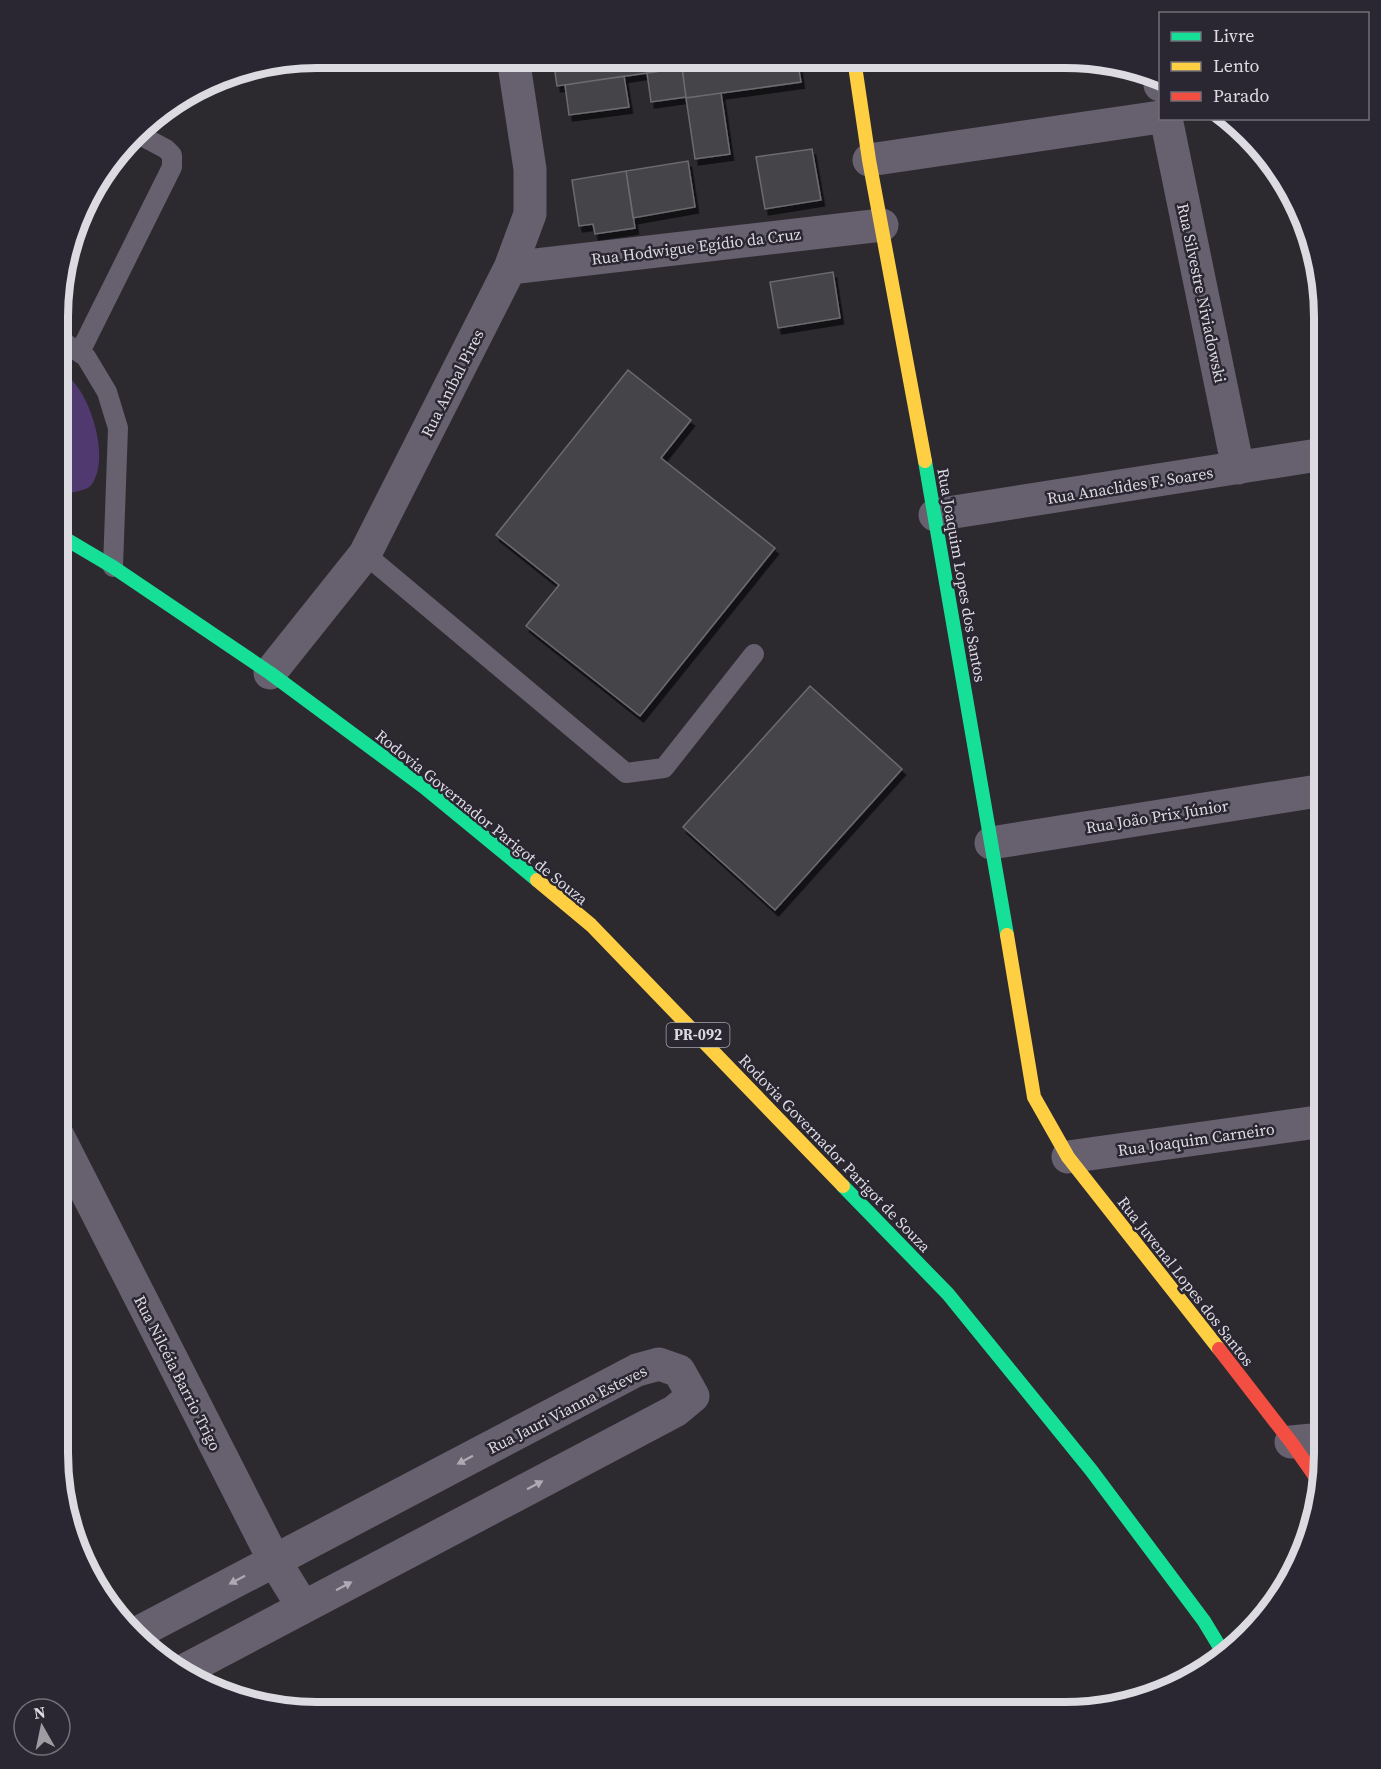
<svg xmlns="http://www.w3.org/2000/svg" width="1381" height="1769" font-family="'Source Serif 4',serif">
<defs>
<filter id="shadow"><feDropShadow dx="3.5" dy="6" stdDeviation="0" flood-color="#0009"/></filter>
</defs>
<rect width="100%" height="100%" fill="#2c2a2f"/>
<path fill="#4f396f" d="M59,369C65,374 72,379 76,385C93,406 109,460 92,484C88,490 78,491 71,493L59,487Z"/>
<path fill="#454448" stroke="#6d6b70" stroke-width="1.5" filter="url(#shadow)" d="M553,58H681L682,68L557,86Z
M681,58H797L801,82L686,98Z
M682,68L686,97L651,102L647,73Z
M624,76L629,107L569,115L565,85Z
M721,93L730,154L695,159L686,98Z
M812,149L821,200L765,209L756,157Z
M688,161L695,207L633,218L626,171Z
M626,171L635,228L595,234L593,224L579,226L572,180Z
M833,272L840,318L778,328L770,282Z
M628,370L691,420L661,458L775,548L640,716L526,626L559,585L496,535Z
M810,686L902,769L775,910L683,827Z"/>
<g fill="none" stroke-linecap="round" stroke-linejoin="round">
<path stroke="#66606f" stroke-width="20" d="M59,339L86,357L107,392L118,428L113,567
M80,352L172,167V155L166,149L136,133
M365,554L626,773L664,768L754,654"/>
<path stroke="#66606f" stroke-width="33" d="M1160,83V85
M1166,118L1238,468
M869,160L1160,117
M510,268L882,225
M935,515L1324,454
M270,673L365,554L510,268L530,214V169L513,58
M991,843L1324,790
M58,1136L274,1560L303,1607
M1068,1157L1324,1121
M1291,1442L1323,1439
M139,1632L637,1370L659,1364L679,1371L693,1396L675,1411L181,1672"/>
<path stroke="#16e098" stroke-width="14" d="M925,461L1007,935
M59,535L113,567L270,673L424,787L537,880
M843,1186L948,1294L1091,1470L1204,1621L1224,1654"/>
<path stroke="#ffcf43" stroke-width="14" d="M854,59L869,160L925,461
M537,880L591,925L843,1186
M1007,935L1034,1097L1068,1157L1219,1349"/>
<path stroke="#f24e42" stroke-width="14" d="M1219,1349L1291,1442L1319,1482"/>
</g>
<defs><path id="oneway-solid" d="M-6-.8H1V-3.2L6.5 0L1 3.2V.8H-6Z" transform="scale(1.5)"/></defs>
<g fill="#adaab4">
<use href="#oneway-solid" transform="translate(465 1460) rotate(152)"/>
<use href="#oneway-solid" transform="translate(535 1485) rotate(-28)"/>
<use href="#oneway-solid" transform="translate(237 1580) rotate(152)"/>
<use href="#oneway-solid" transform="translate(344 1586) rotate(-28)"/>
</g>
<g text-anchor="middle" stroke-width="5" stroke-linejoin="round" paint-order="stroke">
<rect fill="#2b2732" stroke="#a8a5ad" stroke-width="1.5" x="666.5" y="1023" width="63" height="24" rx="4.5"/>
<g font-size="15" font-weight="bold" fill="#dddbe2">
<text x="698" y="1040">PR-092</text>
</g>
<g font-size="16" fill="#dddbe2" stroke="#2b2732">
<text transform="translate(696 246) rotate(-7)" y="6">Rua Hodwigue Egídio da Cruz</text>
<text transform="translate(1202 293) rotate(78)" y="6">Rua Silvestre Niviadowski</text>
<text transform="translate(452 383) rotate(-63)" y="6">Rua Aníbal Pires</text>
<text transform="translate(1130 485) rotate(-9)" y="6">Rua Anaclides F. Soares</text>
<text transform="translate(962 575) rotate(80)" y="6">Rua Joaquim Lopes dos Santos</text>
<text transform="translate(1157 816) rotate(-9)" y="6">Rua João Prix Júnior</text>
<text transform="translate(482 817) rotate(39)" y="6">Rodovia Governador Parigot de Souza</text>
<text transform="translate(1196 1139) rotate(-8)" y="6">Rua Joaquim Carneiro</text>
<text transform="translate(835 1153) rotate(46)" y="6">Rodovia Governador Parigot de Souza</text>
<text transform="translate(1186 1281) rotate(52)" y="6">Rua Juvenal Lopes dos Santos</text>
<text transform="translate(178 1373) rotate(63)" y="6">Rua Nilcéia Barrio Trigo</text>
<text transform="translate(567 1409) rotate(-27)" y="6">Rua Jauri Vianna Esteves</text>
</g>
</g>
<path d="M0 0H1381V1769H0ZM317 68H1065A249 249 0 0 1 1314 317V1453A249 249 0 0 1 1065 1702H317A249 249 0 0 1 68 1453V317A249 249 0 0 1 317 68Z" fill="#2b2732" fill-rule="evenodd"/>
<path fill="none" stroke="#dddbe2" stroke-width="8" d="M317 68H1065A249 249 0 0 1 1314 317V1453A249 249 0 0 1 1065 1702H317A249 249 0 0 1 68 1453V317A249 249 0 0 1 317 68Z"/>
<rect x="1159" y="12" width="210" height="108" fill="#2b2732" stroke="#726f78" stroke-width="1.5"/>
<rect x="1171" y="32" width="30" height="9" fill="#16e098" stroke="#726f78" stroke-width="1.5"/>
<text x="1213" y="42" font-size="18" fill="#dddbe2">Livre</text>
<rect x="1171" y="62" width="30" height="9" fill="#ffcf43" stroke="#726f78" stroke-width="1.5"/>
<text x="1213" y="72" font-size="18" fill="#dddbe2">Lento</text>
<rect x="1171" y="92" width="30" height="9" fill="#f24e42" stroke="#726f78" stroke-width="1.5"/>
<text x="1213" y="102" font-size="18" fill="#dddbe2">Parado</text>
<g transform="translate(42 1727) rotate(351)"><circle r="28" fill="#2b2732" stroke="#726f78" stroke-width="1.5"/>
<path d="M0-4.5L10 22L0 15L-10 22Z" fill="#9f9da3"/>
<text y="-9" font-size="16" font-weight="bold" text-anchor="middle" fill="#dddbe2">N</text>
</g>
</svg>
